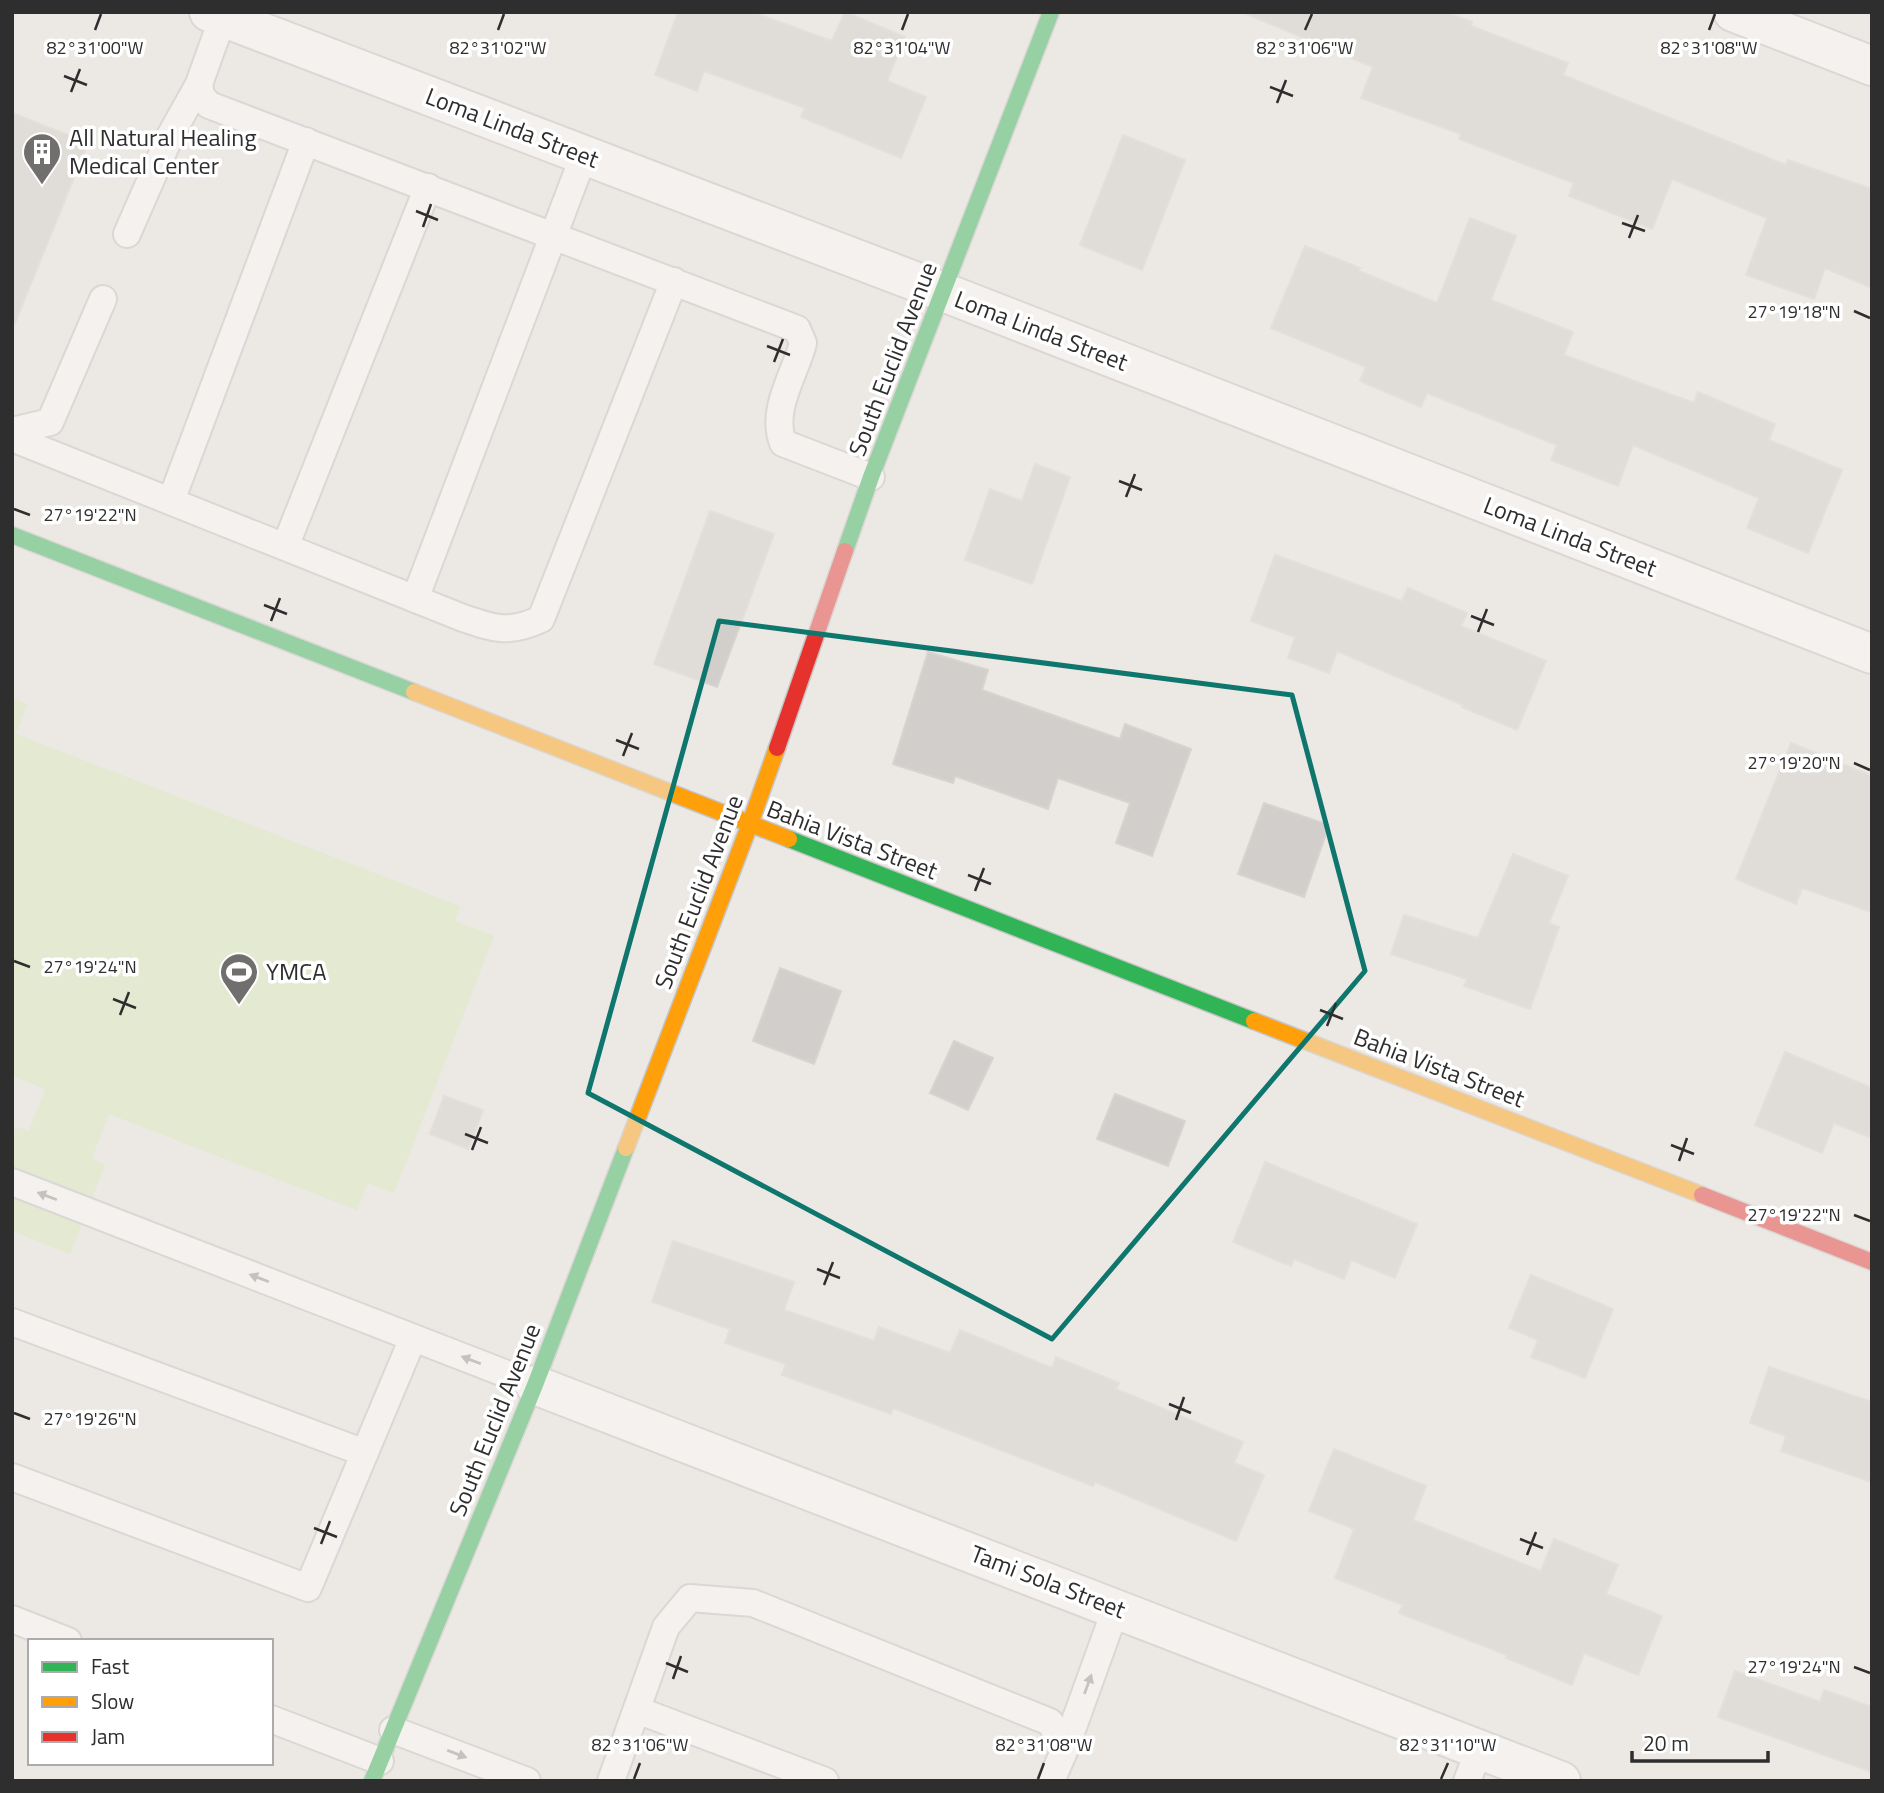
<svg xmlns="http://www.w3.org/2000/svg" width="1884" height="1793" font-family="'Titillium Web',sans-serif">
<rect width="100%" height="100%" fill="#ece8e4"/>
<path fill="#d9eabb" d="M12,698L27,704L16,734L460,906L455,921L494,936L394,1193L368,1183L357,1210L109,1114L92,1158L105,1165L70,1254L12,1231V1137L16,1127L29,1131L45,1089L12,1076Z"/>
<path fill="#d1cecb" stroke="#d7d4d0" stroke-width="2" d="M678,12H752L832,41L845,12L905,37L887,81L926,97L901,158L801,117L805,108L704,71L697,91L655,75Z
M1242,12H1445L1472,22L1471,26L1568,63L1563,75L1786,165L1788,160L1872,189V288L1825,268L1814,299L1746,275L1767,218L1672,179L1652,229L1569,196L1574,183L1459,139L1461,134L1361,98L1373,67Z
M12,113L88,143L15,323L12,322Z
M1123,135L1185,160L1142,270L1080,245Z
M1470,218L1516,236L1491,300L1573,332L1564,355L1694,403L1698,392L1775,424L1769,440L1842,470L1808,553L1747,528L1759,498L1633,445L1618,486L1551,460L1557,445L1427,393L1421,407L1360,381L1366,367L1271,328L1305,246L1360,268L1359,271L1437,303Z
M1035,464L1070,477L1032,584L965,560L990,489L1022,501Z
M710,511L774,534L717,687L654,664Z
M1275,555L1402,601L1408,588L1467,613L1461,626L1546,661L1517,730L1462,707L1463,705L1337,651L1329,673L1288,658L1295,637L1251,621Z
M928,652L988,670L982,690L1120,739L1125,724L1191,749L1152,856L1116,843L1130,803L1058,778L1048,809L955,776L953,783L893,764Z
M1791,743L1872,776V912L1802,888L1796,904L1736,879Z
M1264,803L1329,825L1304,897L1238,874Z
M1513,854L1568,876L1549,923L1559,927L1530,1009L1464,986L1467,979L1391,954L1404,915L1478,938Z
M780,968L841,991L814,1064L753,1041Z
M954,1041L993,1058L968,1110L930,1093Z
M1785,1052L1872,1088V1138L1834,1123L1822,1153L1755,1125Z
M1115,1094L1185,1121L1168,1166L1097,1139Z
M444,1096L483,1110L468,1149L430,1134Z
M1265,1162L1417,1224L1395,1278L1351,1260L1344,1279L1294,1259L1291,1266L1233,1242Z
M673,1241L794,1282L784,1310L874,1341L879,1327L950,1353L960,1330L1052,1368L1056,1357L1119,1383L1116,1389L1243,1442L1234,1463L1264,1475L1236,1541L1095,1482L1093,1486L893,1408L891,1414L782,1375L786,1364L725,1343L730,1329L652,1302Z
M1531,1275L1613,1309L1585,1378L1531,1357L1538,1340L1509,1328Z
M1769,1367L1872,1402V1482L1781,1451L1786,1436L1750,1423Z
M1334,1449L1426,1486L1413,1520L1541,1571L1554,1539L1618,1565L1606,1594L1662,1616L1638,1675L1584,1653L1572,1685L1506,1658L1507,1655L1399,1613L1403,1605L1335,1578L1354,1529L1309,1511Z
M1735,1671L1820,1702L1824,1690L1872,1707V1772L1718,1717Z"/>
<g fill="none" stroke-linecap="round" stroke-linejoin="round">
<defs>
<path id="lane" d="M223,17L199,84L201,96L209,105L797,329L803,343C795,375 770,409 783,443L871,477
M127,234L170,136L199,84
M12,431L50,422L103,299
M12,438L463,618C495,629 509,634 541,619L674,281
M171,501L306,141
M285,547L428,187
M415,599L584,155
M12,1182L535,1385
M12,1322L365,1453
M12,1477L308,1588L413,1338
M12,1619L68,1641
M637,1710L825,1781
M271,1719L380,1761
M393,1730L527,1781
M611,1781L666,1627L690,1598L753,1603L1050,1722L1065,1749
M1051,1781L1065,1749L1116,1608
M1467,1781L1480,1748"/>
<path id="street" d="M209,12L943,292L1872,654
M1733,12L1872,66
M535,1385L1561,1781"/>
<path id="fast" d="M12,535L414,692
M845,551L871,477L1051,12
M789,839L1254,1021
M372,1781L535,1385L626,1148"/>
<path id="slow" d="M414,692L789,839
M1254,1021L1702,1195
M626,1148L750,824L777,748"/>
<path id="jam" d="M777,748L845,551
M1702,1195L1872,1262"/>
</defs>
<use href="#lane" stroke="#c5c4c5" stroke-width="30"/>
<use href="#street" stroke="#c5c4c5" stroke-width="42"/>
<use href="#fast" stroke="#c5c4c5" stroke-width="19"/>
<use href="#slow" stroke="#c5c4c5" stroke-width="19"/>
<use href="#jam" stroke="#c5c4c5" stroke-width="19"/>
<use href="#lane" stroke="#fcfcfb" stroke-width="26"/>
<use href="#street" stroke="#fcfcfb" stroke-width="38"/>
<use href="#fast" stroke="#30b455" stroke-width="16"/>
<use href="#slow" stroke="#ff9f0a" stroke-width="16"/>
<use href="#jam" stroke="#e5322d" stroke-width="16"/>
</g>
<defs><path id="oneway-solid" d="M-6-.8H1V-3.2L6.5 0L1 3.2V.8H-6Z" transform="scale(1.75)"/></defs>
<g fill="#959594">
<use href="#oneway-solid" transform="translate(47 1196) rotate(-159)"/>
<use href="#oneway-solid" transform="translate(259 1278) rotate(-159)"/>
<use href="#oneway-solid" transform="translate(471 1360) rotate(-159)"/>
<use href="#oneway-solid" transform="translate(1088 1684) rotate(-70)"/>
<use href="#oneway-solid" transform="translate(457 1754) rotate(21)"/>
</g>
<path d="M0 0H1884V1793H0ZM719,621L1292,695L1365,971L1052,1339L588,1093Z" fill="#ece8e4" fill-opacity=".55" fill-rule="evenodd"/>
<path fill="none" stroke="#0f766e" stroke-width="5" stroke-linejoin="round" d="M719,621L1292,695L1365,971L1052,1339L588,1093Z"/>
<path fill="none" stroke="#2e2e2e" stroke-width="2.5" d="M95,30L101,14M498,30L504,14M902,30L908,14M1305,30L1312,14M1709,30L1715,14M64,76L87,85M1270,87L1293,96M71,92L80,69M1277,103L1286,80M416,211L438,220M1622,223L1645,231M423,227L431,204M1629,238L1638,215M1854,311L1870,318M767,346L790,355M774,362L783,339M1119,481L1142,490M1126,497L1135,474M14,509L30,515M264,605L287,614M1471,616L1494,625M271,621L280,598M1478,632L1487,609M616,740L639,749M623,756L632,733M1854,763L1870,770M968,875L991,884M975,891L984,868M14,961L30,967M113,999L136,1008M1320,1010L1343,1019M120,1015L129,992M1327,1026L1336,1003M465,1134L488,1143M1671,1145L1694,1154M472,1150L481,1127M1679,1161L1687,1138M1854,1215L1870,1221M817,1269L840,1278M824,1285L833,1262M1169,1404L1191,1413M14,1413L30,1419M1176,1420L1184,1397M314,1528L337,1537M1520,1539L1543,1548M321,1544L330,1521M1527,1555L1536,1532M666,1663L688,1672M1854,1667L1870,1673M673,1679L681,1656M634,1779L640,1763M1038,1779L1044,1763M1441,1779L1448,1763"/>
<defs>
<symbol id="building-pin" viewBox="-11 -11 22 30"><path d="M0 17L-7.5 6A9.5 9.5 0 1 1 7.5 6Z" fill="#706f6e" stroke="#fff"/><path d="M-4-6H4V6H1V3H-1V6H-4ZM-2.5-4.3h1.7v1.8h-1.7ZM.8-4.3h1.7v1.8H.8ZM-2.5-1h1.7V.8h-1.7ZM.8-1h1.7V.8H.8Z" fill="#fff"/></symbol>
<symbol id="stadium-pin" viewBox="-11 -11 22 30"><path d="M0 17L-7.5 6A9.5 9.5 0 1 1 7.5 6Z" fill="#706f6e" stroke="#fff"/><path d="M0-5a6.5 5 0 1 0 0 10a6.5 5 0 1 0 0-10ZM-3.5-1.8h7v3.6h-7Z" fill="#fff"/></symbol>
</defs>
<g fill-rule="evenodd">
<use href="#building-pin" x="20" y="130" width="44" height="60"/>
<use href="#stadium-pin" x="217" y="950" width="44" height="60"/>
</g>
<g text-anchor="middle" stroke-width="7" stroke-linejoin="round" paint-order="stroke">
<g font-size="24" fill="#2e2e2e" stroke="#fff">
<text transform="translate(512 128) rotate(21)" y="8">Loma Linda Street</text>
<text transform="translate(1041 331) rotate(21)" y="8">Loma Linda Street</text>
<text transform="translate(893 359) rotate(-69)" y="8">South Euclid Avenue</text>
<text transform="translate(1570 537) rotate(21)" y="8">Loma Linda Street</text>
<text transform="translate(852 840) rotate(21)" y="8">Bahia Vista Street</text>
<text transform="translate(699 892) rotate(-69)" y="8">South Euclid Avenue</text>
<text transform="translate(1439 1068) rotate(21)" y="8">Bahia Vista Street</text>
<text transform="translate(495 1420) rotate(-68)" y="8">South Euclid Avenue</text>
<text transform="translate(1048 1582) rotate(21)" y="8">Tami Sola Street</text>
</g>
<g font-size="24" fill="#2e2e2e" stroke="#fff" text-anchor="start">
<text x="69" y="146">All Natural Healing<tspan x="69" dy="28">Medical Center</tspan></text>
<text x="266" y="980">YMCA</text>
</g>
</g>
<g font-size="18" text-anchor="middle" fill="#2e2e2e" stroke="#fff" stroke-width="7" stroke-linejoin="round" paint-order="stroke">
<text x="902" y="54">82°31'04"W</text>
<text x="1305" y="54">82°31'06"W</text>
<text x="1709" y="54">82°31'08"W</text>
<text x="95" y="54">82°31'00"W</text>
<text x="498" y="54">82°31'02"W</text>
<text x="1794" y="318">27°19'18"N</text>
<text x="90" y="521">27°19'22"N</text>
<text x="1794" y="769">27°19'20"N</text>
<text x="90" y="973">27°19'24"N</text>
<text x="1794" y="1221">27°19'22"N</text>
<text x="90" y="1425">27°19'26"N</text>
<text x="1794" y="1673">27°19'24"N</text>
<text x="640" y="1751">82°31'06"W</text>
<text x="1044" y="1751">82°31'08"W</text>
<text x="1448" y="1751">82°31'10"W</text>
</g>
<rect width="1884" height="1793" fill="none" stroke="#2e2e2e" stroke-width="28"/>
<rect x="28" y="1639" width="245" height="126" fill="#ffffff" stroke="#ababab" stroke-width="2"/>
<rect x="42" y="1662" width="35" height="10" fill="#30b455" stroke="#ababab" stroke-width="2"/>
<text x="91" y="1674" font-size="21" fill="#2e2e2e">Fast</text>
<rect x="42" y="1697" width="35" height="10" fill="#ff9f0a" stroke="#ababab" stroke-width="2"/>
<text x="91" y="1709" font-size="21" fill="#2e2e2e">Slow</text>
<rect x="42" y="1732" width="35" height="10" fill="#e5322d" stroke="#ababab" stroke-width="2"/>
<text x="91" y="1744" font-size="21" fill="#2e2e2e">Jam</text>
<path d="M1632 1751v10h136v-10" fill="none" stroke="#2e2e2e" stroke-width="3.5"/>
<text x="1643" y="1751" font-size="21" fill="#2e2e2e" stroke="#ffffff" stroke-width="5" paint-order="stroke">20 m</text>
</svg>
